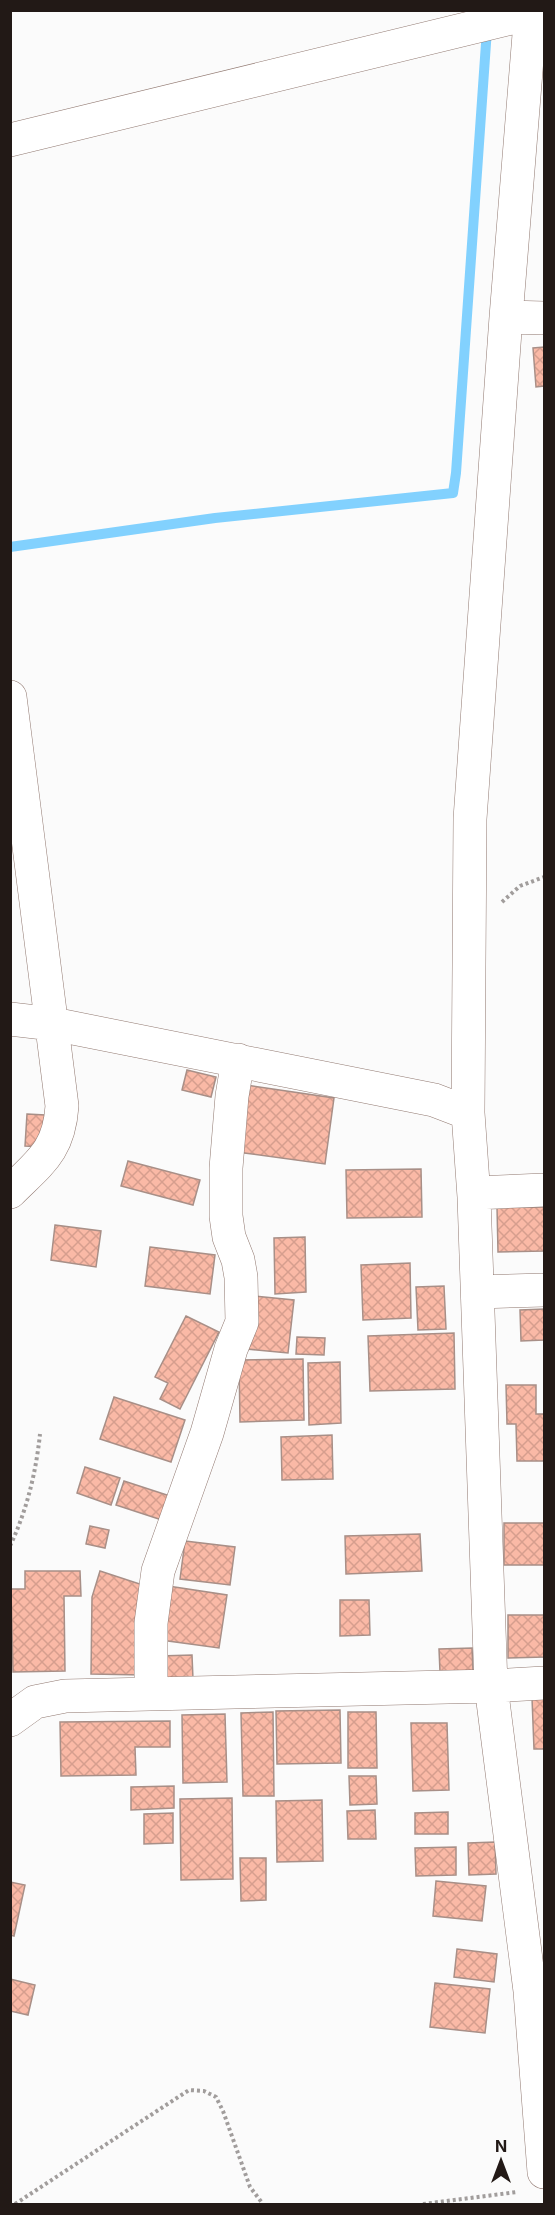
<svg xmlns="http://www.w3.org/2000/svg" width="555" height="2215" font-family="Inter,sans-serif">
<defs>
<pattern id="building-cross-hatch" width="8" height="8" patternUnits="userSpaceOnUse" patternTransform="scale(1.5)"><rect width="8" height="8" fill="#fab9a6"/><path d="M0 0l8 8M0 8l8-8" fill="none" stroke="#d69e8e"/></pattern>
</defs>
<rect width="100%" height="100%" fill="#fbfbfb"/>
<g fill="none" stroke-linecap="round" stroke-linejoin="round">
<path stroke="#82d1fe" stroke-width="10" d="M10,547L215,518L453,493L456,473L487,29"/>
</g>
<path fill="url(#building-cross-hatch)" stroke="#a88f87" stroke-width="1.5" d="M544,347V386L536,387L533,348Z
M187,1070L216,1077L211,1097L182,1090Z
M246,1085L334,1098L325,1164L237,1152Z
M27,1114L45,1115L43,1147L25,1146Z
M128,1161L200,1180L193,1205L121,1186Z
M421,1169L422,1217L347,1218L346,1170Z
M497,1207H544V1251L498,1252Z
M55,1225L101,1231L96,1267L51,1260Z
M305,1237L306,1292L275,1294L274,1238Z
M150,1247L215,1255L210,1294L145,1286Z
M410,1263L411,1318L363,1320L361,1265Z
M444,1286L446,1329L418,1330L416,1287Z
M253,1296L294,1300L288,1353L247,1349Z
M544,1309V1340L521,1341L520,1310Z
M186,1316L219,1332L180,1409L160,1399L168,1383L155,1377Z
M454,1333L455,1389L370,1391L368,1336Z
M297,1337L325,1338L324,1355L296,1354Z
M303,1359L304,1420L240,1422L239,1360Z
M340,1362L341,1423L309,1425L308,1363Z
M506,1385H536V1414H544V1461H517L516,1424H507Z
M114,1397L185,1420L171,1462L100,1439Z
M332,1435L333,1479L282,1480L281,1437Z
M85,1467L120,1478L111,1505L77,1493Z
M124,1481L173,1497L165,1521L116,1505Z
M504,1523H544V1565H504Z
M90,1526L109,1530L105,1548L86,1544Z
M420,1534L422,1571L346,1574L345,1536Z
M185,1541L235,1547L230,1585L180,1579Z
M25,1571H80L81,1596H64L65,1671L13,1672L11,1589H25Z
M100,1571L152,1588L143,1675L91,1674L92,1597Z
M168,1586L227,1595L219,1648L161,1640Z
M340,1600H369L370,1635L340,1636Z
M508,1615H544V1657L508,1658Z
M472,1648L473,1671L440,1672L439,1649Z
M192,1655L193,1679L160,1680L159,1656Z
M544,1697V1749H534L532,1698Z
M340,1710L341,1763L277,1764L276,1711Z
M273,1712L274,1796H243L241,1713Z
M348,1712H376L377,1768H348Z
M225,1714L227,1782L183,1783L182,1715Z
M170,1721V1747H135L136,1775L61,1776L60,1722Z
M411,1723H447L449,1790L413,1791Z
M349,1776H376L377,1804L350,1805Z
M174,1786V1808L131,1810V1787Z
M232,1798L233,1879L181,1880L180,1799Z
M322,1800L323,1861L277,1862L276,1801Z
M375,1810L376,1839H348L347,1811Z
M448,1812V1834H415V1813Z
M173,1813V1843L144,1844V1814Z
M495,1842L496,1874L469,1875L468,1843Z
M456,1847V1875L416,1876L415,1848Z
M240,1858H266V1900L241,1901Z
M436,1881L486,1886L482,1921L433,1916Z
M10,1882L25,1885L14,1936L10,1935Z
M457,1949L497,1954L494,1982L454,1977Z
M10,1979L35,1985L28,2015L10,2011Z
M435,1983L490,1989L485,2033L430,2027Z"/>
<g fill="none" stroke-linecap="round" stroke-linejoin="round">
<defs>
<path id="minor" d="M531,10L506,317L470,819L468,1113L474,1197L491,1686L530,1991L544,2172
M10,140L544,10
M506,317L544,318
M10,697L62,1106C59,1151 40,1162 10,1192
M10,1019L53,1024L434,1100L468,1113
M474,1193L544,1190
M478,1292L544,1290
M151,1694V1623L158,1571L207,1433L231,1349L242,1322L241,1277L238,1260L229,1237L226,1216V1168L232,1096L238,1060
M10,1720L35,1702L65,1696L491,1686L544,1683"/>
</defs>
<use href="#minor" stroke="#927a72" stroke-width="34"/>
<path stroke="#a19d9c" stroke-width="4" stroke-dasharray="3 3" stroke-linecap="butt" d="M502,902L520,886L544,877
M10,1546C27,1510 36,1472 40,1434
M15,2204L189,2090L204,2091L216,2097L223,2111L250,2187L263,2204
M423,2204L517,2192"/>
<use href="#minor" stroke="#fff" stroke-width="33"/>
</g>
<rect width="555" height="2215" fill="none" stroke="#221916" stroke-width="24"/>
<g transform="translate(501 2161)" stroke="#fbfbfb" stroke-width="4.5" paint-order="stroke">
<path d="M0-4.5L10 22L0 15L-10 22Z" fill="#221916"/>
<text y="-9" font-size="16" font-weight="bold" text-anchor="middle" fill="#221916">N</text>
</g>
</svg>
